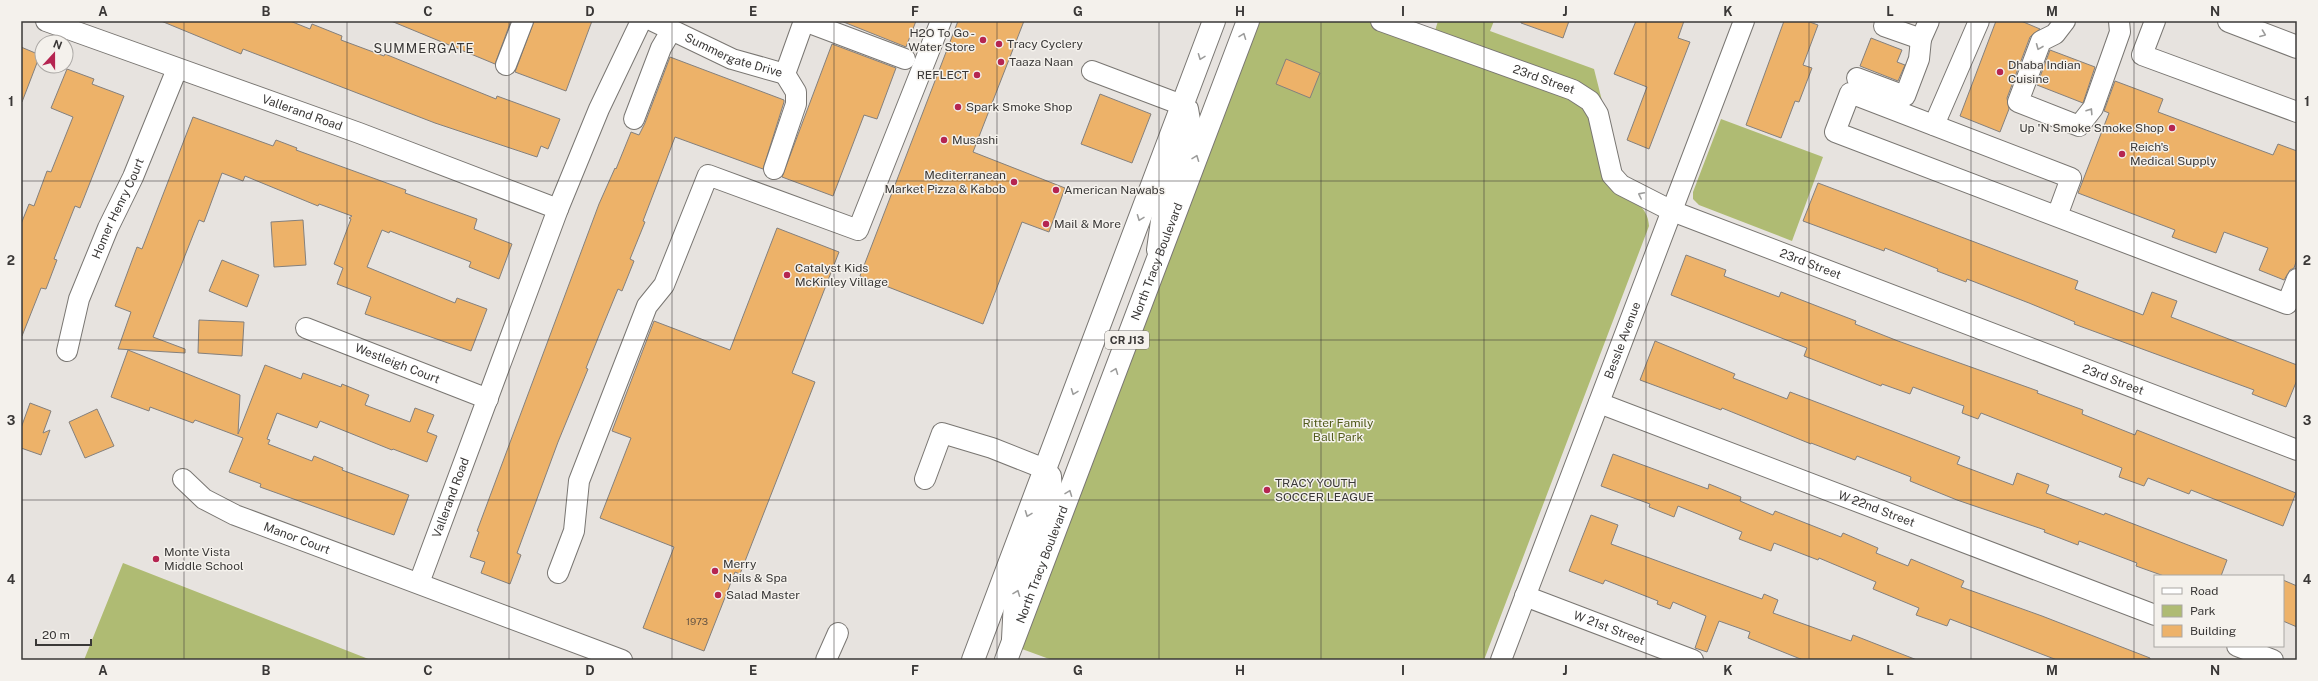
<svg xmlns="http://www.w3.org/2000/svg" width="2318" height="681" font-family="'Public Sans',sans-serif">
<rect width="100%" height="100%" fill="#e7e3df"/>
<path fill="#afbb73" d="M1260,21H1401L1434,34L1438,21H1494L1490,31L1594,69L1618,164L1616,189C1632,199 1648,206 1649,226L1484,660H1052L1022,649Z
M1721,119L1823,157L1792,241L1699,205L1693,199V192Z
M123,563L371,660H84Z"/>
<path fill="#edb269" stroke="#84807d" d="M161,21H290L310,29L312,24L342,36L341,40L384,56L385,54L496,99L497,96L560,119L548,149L541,146L537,157L435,123L243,49L241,54Z
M391,21H511L495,64Z
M534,21H592L566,91L515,72Z
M841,21H916L906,47Z
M958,21H1024L973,152L1065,188L1049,232L1022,222L983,324L860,276Z
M1521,21H1569L1563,38L1521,23Z
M1636,21H1684L1678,38L1690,42L1649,149L1627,140L1647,87L1614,74Z
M1784,21H1807L1818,25L1803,65L1812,68L1799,102L1795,101L1781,138L1746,125Z
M1996,21H2021L2040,29L2030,37L2007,98L2009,109L2000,132L1960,116Z
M1871,38L1902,50L1897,62L1905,65L1898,81L1860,66Z
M832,44L896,68L877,119L864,115L833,196L782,177Z
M21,47L40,55L22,102H21Z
M2050,50L2095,67L2083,103L2037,85Z
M670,57L784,100V102L763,169L675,137L643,221L645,222L630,259L634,261L622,291L618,289L604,323L586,368L588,369L558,442L517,553L521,555L510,584L481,573L485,562L470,557L479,532L477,531L599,204L615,168L616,169L631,132L639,135L645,123Z
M1286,59L1320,73L1310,98L1276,84Z
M67,69L94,79L92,84L124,96L80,208L75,206L54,259L57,260L46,289L41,288L22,336L21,224L29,204L34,206L47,171L51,172L73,117L51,108Z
M2115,81L2163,99L2158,112L2273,155L2278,144L2297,151V259L2294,268L2290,270L2284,280L2259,270L2268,248L2224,232L2216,253L2172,237L2175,230L2078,193L2109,113L2104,111Z
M1100,94L1151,114L1132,163L1081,144Z
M193,117L273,146L276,140L297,148L296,150L406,190L405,193L477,219L474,229L512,244L499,279L469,267L471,262L390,231L389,233L382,230L367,267L455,303L457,298L487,309L471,351L365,314L371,297L337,284L343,268L334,264L351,219L349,218L352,216L319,204L318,206L245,176L243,181L222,173L204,222L199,220L153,337L185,349V353L118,349L131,312L115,306L137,247L142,249Z
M1818,183L2078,281L2075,289L2143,315L2152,292L2177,301L2171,317L2297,365V380L2286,407L2252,394L2254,390L2074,324L2075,322L2029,303L1967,279L1966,282L1937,271L1938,269L1885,248L1884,251L1803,221Z
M303,220L306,265L274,267L271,222Z
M777,228L839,252L792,373L815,382L740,574L735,572L704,651L643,628L674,547L600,518L631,438L612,431L654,321L730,350Z
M1686,255L1726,270L1724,276L1779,297L1781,292L1822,308L1856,321L1855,324L1898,341L2038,391L2037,393L2083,410L2082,414L2135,435L2137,430L2296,493L2283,526L2191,490L2189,494L2148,478L2144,486L2119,477L2122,468L1981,413L1978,419L1962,413L1964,406L1934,395L1913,387L1910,394L1882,384L1881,386L1804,356L1807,348L1671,295Z
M222,260L259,275L247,307L209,291Z
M199,320L244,322L242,356L198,353Z
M1655,341L1735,374L1733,378L1787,399L1790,392L1960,457L1957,464L2013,485L2017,473L2049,485L2046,493L2104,515L2105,513L2227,560L2221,576H2164L2136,566L2137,563L2079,541L2078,545L2044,532L2045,530L1957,500L1910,481L1911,477L1857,456L1855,460L1811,443V444L1722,408L1721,410L1640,380Z
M128,350L240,395L238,434L265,365L301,379L303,373L341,387L342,384L369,395L365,405L410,422L415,408L434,415L427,432L437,436L427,462L393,449L392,450L320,421L317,428L277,413L267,439L270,440L268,444L312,461L314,456L343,468L342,470L409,495L394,535L260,487L261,484L229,472L243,438L195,420L193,423L150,407L149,411L111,397Z
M30,403L51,411L43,433L50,430L41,455L21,448V428Z
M97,409L114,446L85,458L69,422Z
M1613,454L1708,489L1709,484L1741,497L1740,501L1773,515L1775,511L1841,537L1843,533L1878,548L1876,553L1908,566L1911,559L1964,581L1961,587L2042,616L2150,658V660H2057L1950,619L1947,626L1916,615L1919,608L1873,589L1876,582L1819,558L1818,560L1774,543L1771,551L1739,539L1742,532L1678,506L1674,517L1649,507L1650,504L1601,486Z
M1591,515L1618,525L1611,544L1762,599L1764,594L1778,600L1773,613L1851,641L1853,635L1917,660H1803L1748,638L1750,632L1719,621L1707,652L1695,648L1706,616L1673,602L1670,609L1657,604L1658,601L1605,580L1603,584L1569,571Z
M2283,580L2297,586V627L2283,621Z"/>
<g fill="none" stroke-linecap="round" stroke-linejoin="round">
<defs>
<g id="minor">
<path id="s1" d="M46,21L359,133L558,209"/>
<path id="s2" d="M653,21L732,59L785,74"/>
<path d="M804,21L905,59"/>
<path id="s3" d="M1381,21L1573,90L1590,101L1598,114L1612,175L1621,185L1672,211L2297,450"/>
<path d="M1886,21L1884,26L1921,39L1929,21"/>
<path d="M2065,21L2055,34L2041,41L2018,102L2079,126L2093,108L2120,32L2119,21"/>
<path d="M2155,21L2142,55L2297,112"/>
<path d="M506,65L523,21"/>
<path d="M1092,71L1182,105L1188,109L1191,126L1163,206L1157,250"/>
<path d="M785,74L804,21"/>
<path d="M1857,78L1905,96L1919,59L1921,39"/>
<path d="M634,119L661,48L671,31"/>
<path d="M1934,125L1979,21"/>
<path d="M774,169L796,104V92L785,74"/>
<path d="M2057,216L2071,178L1850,93L1835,132L2287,304L2297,279"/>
<path id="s4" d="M306,328L488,399"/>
<path id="s5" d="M67,351L79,299L108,228L133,177L177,69"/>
<path id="s6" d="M1599,403L2155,615"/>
<path id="s7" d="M183,479L204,499L235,515L622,660"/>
<path d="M925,479L942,433L992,448L1045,469L1051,476L1052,494L1014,600L1012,639"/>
<path d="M558,573L574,531L579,481L647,306L664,285L708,175L858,230L941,21"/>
<path id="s8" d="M419,583L558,209L599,109L641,21"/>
<path id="s9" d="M1525,596L1693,660"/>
<path d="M2237,646L2273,660"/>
<path d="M826,660L838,633"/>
<path id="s10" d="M1501,660L1744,21"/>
</g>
<g id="major">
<path d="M2229,21L2297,47"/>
<path d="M973,660L1214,21"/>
<path id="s11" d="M1006,660L1248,21"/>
</g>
</defs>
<use href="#minor" stroke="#797672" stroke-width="22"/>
<use href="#major" stroke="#797672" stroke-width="24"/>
<use href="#minor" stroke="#fff" stroke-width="20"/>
<use href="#major" stroke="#fff" stroke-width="22"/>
</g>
<defs><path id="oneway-chevron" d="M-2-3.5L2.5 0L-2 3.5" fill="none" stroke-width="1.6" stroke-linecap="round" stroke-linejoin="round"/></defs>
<g stroke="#9c9c9b">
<use href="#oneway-chevron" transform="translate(2263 34) rotate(21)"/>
<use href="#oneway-chevron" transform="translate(1243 36) rotate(-69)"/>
<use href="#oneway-chevron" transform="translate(2039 47) rotate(112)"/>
<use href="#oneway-chevron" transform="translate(1201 57) rotate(111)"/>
<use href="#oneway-chevron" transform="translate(2090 111) rotate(-57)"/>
<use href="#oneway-chevron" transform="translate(1196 158) rotate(-69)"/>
<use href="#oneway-chevron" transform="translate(1641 195) rotate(-153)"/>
<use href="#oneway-chevron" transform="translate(1140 218) rotate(111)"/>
<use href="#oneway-chevron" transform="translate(1115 371) rotate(-69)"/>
<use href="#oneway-chevron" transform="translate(1074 392) rotate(111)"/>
<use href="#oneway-chevron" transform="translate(1069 493) rotate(-69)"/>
<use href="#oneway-chevron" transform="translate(1028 514) rotate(111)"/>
<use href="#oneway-chevron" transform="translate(1017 593) rotate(-69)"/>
</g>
<path fill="none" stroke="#3a3837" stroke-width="1" stroke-opacity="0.55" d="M184,21V660M347,21V660M509,21V660M672,21V660M834,21V660M997,21V660M1159,21V660M1321,21V660M1484,21V660M1646,21V660M1809,21V660M1971,21V660M2134,21V660M21,181H2297M21,340H2297M21,500H2297"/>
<g fill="#b52551" stroke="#f4f1ec" stroke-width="1.5">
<circle cx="983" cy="40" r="4"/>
<circle cx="999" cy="44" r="4"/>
<circle cx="1001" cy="62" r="4"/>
<circle cx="2000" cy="72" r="4"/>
<circle cx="977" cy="75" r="4"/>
<circle cx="958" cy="107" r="4"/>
<circle cx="2172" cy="128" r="4"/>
<circle cx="944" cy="140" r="4"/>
<circle cx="2122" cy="154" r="4"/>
<circle cx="1014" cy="182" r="4"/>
<circle cx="1056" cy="190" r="4"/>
<circle cx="1046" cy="224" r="4"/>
<circle cx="787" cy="275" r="4"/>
<circle cx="1267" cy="490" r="4"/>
<circle cx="156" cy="559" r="4"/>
<circle cx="715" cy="571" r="4"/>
<circle cx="718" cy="595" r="4"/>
</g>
<g text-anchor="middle" stroke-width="3" stroke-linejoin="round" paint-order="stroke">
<g font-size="10" fill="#675644">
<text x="697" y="625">1973</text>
</g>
<rect fill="#f4f1ec" stroke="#72706d" stroke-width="1" x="1105" y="331" width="44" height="18" rx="3"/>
<g font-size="11" font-weight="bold" fill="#3a3837">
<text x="1127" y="344">CR J13</text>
</g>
<g font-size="12" fill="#3a3837" stroke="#f4f1ec" text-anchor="start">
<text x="975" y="37" text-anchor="end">H2O To Go -<tspan x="975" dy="14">Water Store</tspan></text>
<text x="1007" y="48">Tracy Cyclery</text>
<text x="1009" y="66">Taaza Naan</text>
<text x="2008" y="69">Dhaba Indian<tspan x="2008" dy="14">Cuisine</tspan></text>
<text x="969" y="79" text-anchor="end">REFLECT</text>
<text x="966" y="111">Spark Smoke Shop</text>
<text x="2164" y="132" text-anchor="end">Up 'N Smoke Smoke Shop</text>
<text x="952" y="144">Musashi</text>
<text x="2130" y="151">Reich's<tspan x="2130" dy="14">Medical Supply</tspan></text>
<text x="1006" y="179" text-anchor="end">Mediterranean<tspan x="1006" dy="14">Market Pizza &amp; Kabob</tspan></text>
<text x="1064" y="194">American Nawabs</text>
<text x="1054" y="228">Mail &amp; More</text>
<text x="795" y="272">Catalyst Kids<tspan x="795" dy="14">McKinley Village</tspan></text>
<text x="1275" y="487">TRACY YOUTH<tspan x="1275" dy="14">SOCCER LEAGUE</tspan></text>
<text x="164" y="556">Monte Vista<tspan x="164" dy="14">Middle School</tspan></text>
<text x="723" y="568">Merry<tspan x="723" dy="14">Nails &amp; Spa</tspan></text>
<text x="726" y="599">Salad Master</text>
</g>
<g font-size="12" fill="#3a3837" stroke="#f4f1ec">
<text dy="4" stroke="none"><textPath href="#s2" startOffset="88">Summergate Drive</textPath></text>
<text dy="4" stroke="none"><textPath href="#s3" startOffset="173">23rd Street</textPath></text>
<text dy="4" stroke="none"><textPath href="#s1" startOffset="272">Vallerand Road</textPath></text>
<text dy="4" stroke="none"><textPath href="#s5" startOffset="152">Homer Henry Court</textPath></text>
<text dy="4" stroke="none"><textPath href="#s11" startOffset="426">North Tracy Boulevard</textPath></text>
<text dy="4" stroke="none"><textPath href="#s3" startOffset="521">23rd Street</textPath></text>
<text dy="4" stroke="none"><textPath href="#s10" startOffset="342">Bessle Avenue</textPath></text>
<text dy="4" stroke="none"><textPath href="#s4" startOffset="98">Westleigh Court</textPath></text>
<text dy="4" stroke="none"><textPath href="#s3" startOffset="845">23rd Street</textPath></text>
<text dy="4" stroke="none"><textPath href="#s8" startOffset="91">Vallerand Road</textPath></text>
<text dy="4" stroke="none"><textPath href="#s6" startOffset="297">W 22nd Street</textPath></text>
<text dy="4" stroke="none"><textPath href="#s7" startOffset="130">Manor Court</textPath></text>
<text dy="4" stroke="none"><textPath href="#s11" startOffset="102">North Tracy Boulevard</textPath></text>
<text dy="4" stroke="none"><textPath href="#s9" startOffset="90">W 21st Street</textPath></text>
</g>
<g font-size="12" fill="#525b1c" stroke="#f4f1ec">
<text x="1338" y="427">Ritter Family<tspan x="1338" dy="14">Ball Park</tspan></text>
</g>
<g font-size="13" letter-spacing="1" fill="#3a3837" stroke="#f4f1ec">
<text x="424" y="53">SUMMERGATE</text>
</g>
</g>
<rect width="2318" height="681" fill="none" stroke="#f4f1ec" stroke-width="44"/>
<rect x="2154" y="575" width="130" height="72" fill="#f4f1ec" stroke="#aaa7a4"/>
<rect x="2162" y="588" width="20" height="6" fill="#ffffff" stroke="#aaa7a4"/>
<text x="2190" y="595" font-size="12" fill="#3a3837">Road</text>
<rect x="2162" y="605" width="20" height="12" fill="#afbb73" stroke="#aaa7a4"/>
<text x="2190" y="615" font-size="12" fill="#3a3837">Park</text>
<rect x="2162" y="625" width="20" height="12" fill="#edb269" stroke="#aaa7a4"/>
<text x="2190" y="635" font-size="12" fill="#3a3837">Building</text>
<g transform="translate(54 54) rotate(21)"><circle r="19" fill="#f4f1ec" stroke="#aaa7a4"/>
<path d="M0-3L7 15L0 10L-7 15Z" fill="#b52551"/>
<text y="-6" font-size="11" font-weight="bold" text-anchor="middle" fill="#3a3837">N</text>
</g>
<path d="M36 639v6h55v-6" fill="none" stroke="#3a3837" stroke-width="2"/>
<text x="42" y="639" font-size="12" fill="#3a3837" stroke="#f4f1ec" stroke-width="3" paint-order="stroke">20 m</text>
<rect x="22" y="22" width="2274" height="637" fill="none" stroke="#3a3837" stroke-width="1.5"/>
<g font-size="13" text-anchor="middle" font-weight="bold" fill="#3a3837">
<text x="103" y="16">A</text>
<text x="266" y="16">B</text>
<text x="428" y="16">C</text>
<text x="590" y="16">D</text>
<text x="753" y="16">E</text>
<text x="915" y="16">F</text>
<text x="1078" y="16">G</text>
<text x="1240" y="16">H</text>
<text x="1403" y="16">I</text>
<text x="1565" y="16">J</text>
<text x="1728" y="16">K</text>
<text x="1890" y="16">L</text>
<text x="2052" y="16">M</text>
<text x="2215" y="16">N</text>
<text x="11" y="106">1</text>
<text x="2307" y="106">1</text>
<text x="11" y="265">2</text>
<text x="2307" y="265">2</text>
<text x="11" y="425">3</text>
<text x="2307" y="425">3</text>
<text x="11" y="584">4</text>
<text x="2307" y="584">4</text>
<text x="103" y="675">A</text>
<text x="266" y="675">B</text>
<text x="428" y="675">C</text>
<text x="590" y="675">D</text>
<text x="753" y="675">E</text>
<text x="915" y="675">F</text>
<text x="1078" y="675">G</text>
<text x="1240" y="675">H</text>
<text x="1403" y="675">I</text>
<text x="1565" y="675">J</text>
<text x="1728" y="675">K</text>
<text x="1890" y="675">L</text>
<text x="2052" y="675">M</text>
<text x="2215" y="675">N</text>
</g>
</svg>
